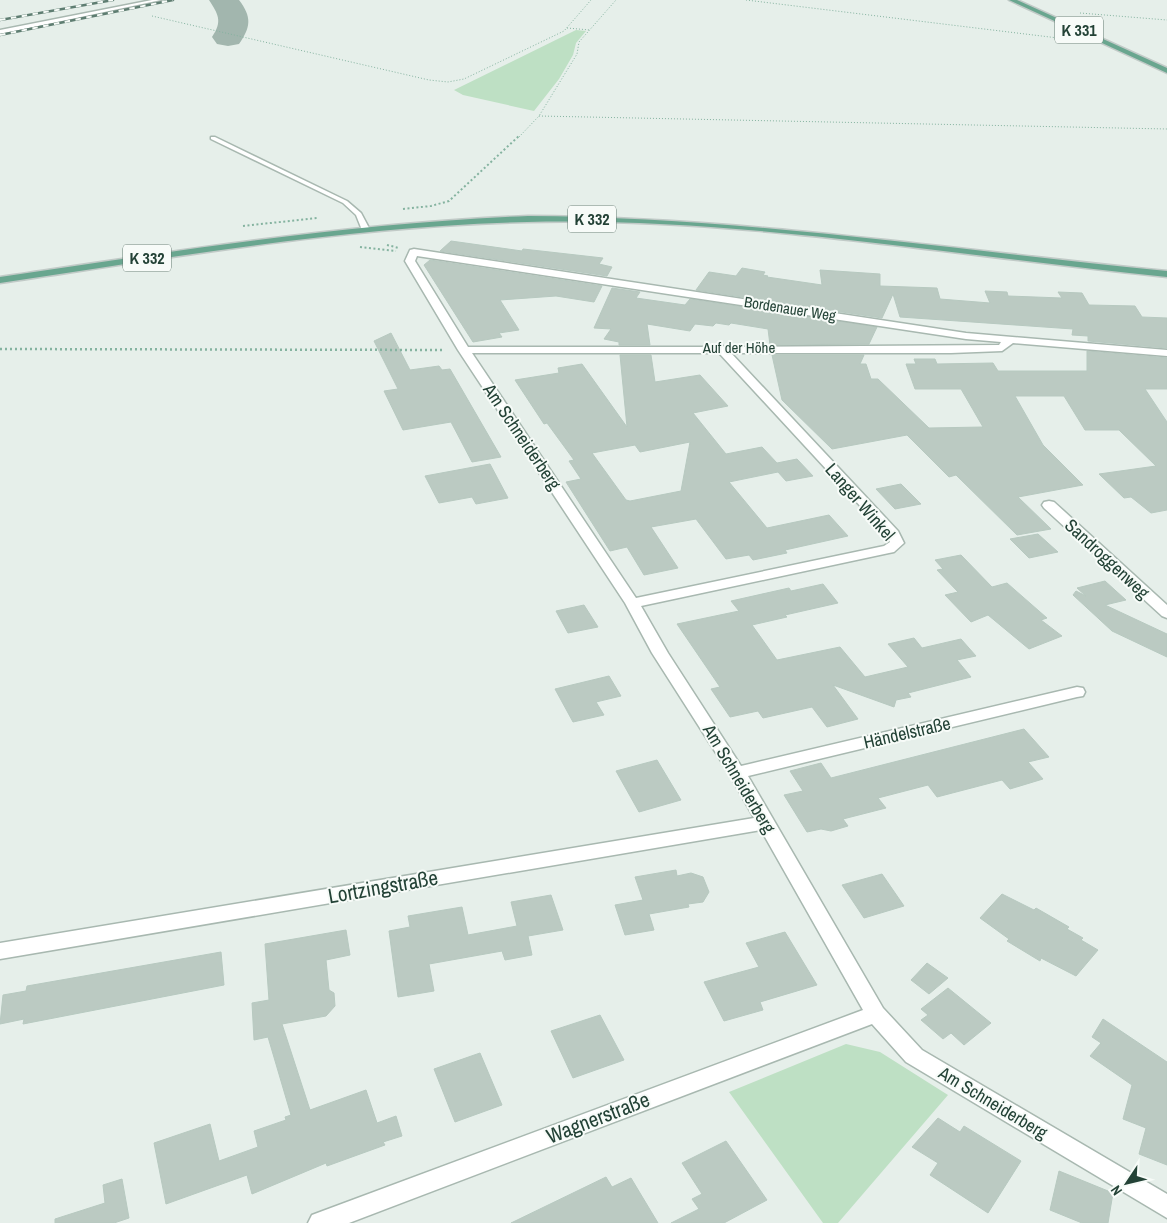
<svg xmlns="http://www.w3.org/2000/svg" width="1167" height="1223" font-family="'Archivo Narrow',sans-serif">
<rect width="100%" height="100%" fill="#e6efea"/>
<path fill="#bee0c4" d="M576,30L586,31L576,43L573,55L559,79L534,111L463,95L454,90Z
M846,1044L880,1052L948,1095L838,1223H823L729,1092Z"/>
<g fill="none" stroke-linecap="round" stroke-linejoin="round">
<path fill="#a2b6ae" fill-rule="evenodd" d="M209,0H239C252,17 251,27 239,44L228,46L217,44L212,37C223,21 218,14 209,0Z"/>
</g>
<path fill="#bbcac2" stroke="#b7c9c0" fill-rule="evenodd" d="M451,241L522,251L523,249L603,258L599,264L612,267L607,276L440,251Z
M430,260L602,286L594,302L556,296L500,300L519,330L499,333L502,337L473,342L424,265Z
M742,268L765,272L763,275L768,276L767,277L822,285L820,270L880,274V286L937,288L940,299L990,303L985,291L1007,292L1008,296L1062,298L1058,292L1082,293L1089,305L1135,306L1142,317L1167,318V348L1088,341V336L1072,335L1073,329L900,317L893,294L882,318L696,290L709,272L736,276Z
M612,288L640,292L636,298L685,305L690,299L877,327L869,344L770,345L768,329L731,323L729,325L716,323L713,326L695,324L690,331L647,324L650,345H619V342L604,339L611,329L594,328Z
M391,333L410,370L439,366L442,370L450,369L501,457L472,462L451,422L403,430L384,391L398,389L374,341Z
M1087,351L1167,358V389H1145L1167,422V510L1151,513L1131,497L1124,498L1099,474L1156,466L1119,430H1085L1064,396H1015L1043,445L1083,485L1018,497L1051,529L1017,535L956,475L949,477L907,435L832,449L782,400L772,355H864L860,364H866L871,379H878L929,428L983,427L961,389H915L906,364H916L914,359H935L937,364L993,363L998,371H1087Z
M620,355H651L655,382L700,375L728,406L693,413L726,454L762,447L777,463L797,459L813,476L786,481L778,472L729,482L767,528L829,515L848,536L785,550L787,553L753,560L749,555L726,559L696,519L651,527L678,568L644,575L627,547L610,551L566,482L581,479L569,461L574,460L547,423L544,424L515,380L559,373L558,368L582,364L627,427ZM690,442L681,491L630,501L626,500L592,453L635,445L640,452Z
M490,464L508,498L476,504L472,497L439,503L425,476Z
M901,484L921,504L895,509L876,489Z
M1038,534L1058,552L1029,558L1010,539Z
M961,555L992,587L1007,583L1047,618L1041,620L1062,636L1029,649L988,615L971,622L945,595L958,592L937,570L943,569L935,560Z
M1105,581L1126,600L1105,605L1167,634V657L1112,631L1073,595L1076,591L1086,596L1077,588Z
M823,584L838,603L785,615L787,617L752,625L777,660L840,647L865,677L908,667L888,644L914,638L922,648L961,639L976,656L957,660L971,677L908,693L911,697L896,700L894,707L833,685L858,719L827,727L812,707L763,718L758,711L730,717L711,689L720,687L677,624L739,611L731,601L789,588L791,591Z
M584,605L598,627L568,633L556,611Z
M609,676L621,696L596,702L604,715L573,722L555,689Z
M1024,729L1049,757L1028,762L1043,779L1010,789L1002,780L937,797L928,785L878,798L886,808L843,819L848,826L831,831L821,829L807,832L784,795L803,791L790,771L821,763L831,778Z
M657,760L681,800L639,812L616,771Z
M676,870L677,876L691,873L703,877L709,892L703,902L688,904L689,907L649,914L654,930L625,935L615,905L643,900L635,877Z
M882,874L904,906L864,918L842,885Z
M1002,894L1034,910L1036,908L1069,927L1067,929L1083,938L1081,940L1098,950L1076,976L1041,958L1040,961L1007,941L1009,939L980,918Z
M551,895L563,930L528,936L532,955L505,960L502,951L429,964L434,991L398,997L389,931L410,927L408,916L462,907L468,935L517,926L511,902Z
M346,930L350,955L326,960L329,990L334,993L335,1006L326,1016L282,1024L310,1110L366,1090L377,1123L396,1116L402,1136L383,1142L385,1145L327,1166L326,1163L252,1194L247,1175L166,1204L154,1143L210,1124L219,1161L258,1147L254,1131L286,1120L285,1117L291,1115L268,1037L254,1040L252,1003L269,1000L265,944Z
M785,932L817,985L760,1002L763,1010L724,1021L704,982L759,967L746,943Z
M221,952L224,985L23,1024L24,1019L0,1024L3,995L26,991L27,986Z
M927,963L948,978L929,994L911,980Z
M948,988L991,1023L964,1045L951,1033L943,1039L921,1020L928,1015L921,1009Z
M600,1015L624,1060L573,1078L551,1031Z
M1103,1019L1167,1062V1165L1139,1154L1146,1128L1123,1119L1132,1085L1090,1056L1101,1043L1092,1037Z
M480,1053L502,1105L455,1122L434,1069Z
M938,1118L960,1132L964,1126L1021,1161L988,1213L930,1175L938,1163L912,1147Z
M726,1141L767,1200L724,1223H671L699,1209L692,1199L702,1194L682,1163Z
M1059,1171L1113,1193L1108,1223H1082L1050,1210Z
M606,1177L612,1187L631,1178L658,1223H511Z
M122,1179L129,1218L114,1223H55V1219L105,1203L103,1185Z"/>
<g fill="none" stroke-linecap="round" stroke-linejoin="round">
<defs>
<path id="service" d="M152,0H161L0,34V30Z
M211,137H215L347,201L361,213L369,228L362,230L356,215L343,203L211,139Z"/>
<path id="minor" d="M414,249L966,333L1167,350V356L1013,343L1002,351L951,353H731L898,531L904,543L894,552L889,553L641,606L668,653L741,766L1077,687L1083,688L1085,692L1083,696L1077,697L748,776L883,1008L922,1050L1167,1194V1218L906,1062L872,1024L349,1223H308L312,1215L320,1212L863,1010L761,830L0,959V943L754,818L730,775L652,653L625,603L458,350L405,261L410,250ZM417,256L966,339L1001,342L999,345L725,347L720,345L715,347H468L415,261ZM472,353H719L887,535L890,542L884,546L636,598Z
M1049,501L1054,502L1167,605V618L1162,616L1044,508L1042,505L1044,502Z"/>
<path id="primary" d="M1009,0H1017L1167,68V73Z
M528,216C743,217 954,250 1167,271V277C955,256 741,217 527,222C350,226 175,257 0,283V277C176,251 350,223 528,216Z"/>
</defs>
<use href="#service" stroke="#a8b8b0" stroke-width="3"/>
<use href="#minor" stroke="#a8b8b0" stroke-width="3"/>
<use href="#primary" stroke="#c1cac7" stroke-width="3"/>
<path stroke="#85b3a0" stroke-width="1" stroke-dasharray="1 2" stroke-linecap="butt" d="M746,0L1058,38
M1080,13L1167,20
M152,16L429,80L448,82L464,79L564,31L591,0
M567,28L590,30
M539,116L1167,129
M519,137L539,116L577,54L579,42L616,0"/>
<path stroke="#85b3a0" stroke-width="2" stroke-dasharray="2 2.5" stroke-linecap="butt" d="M403,209L431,206L449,201L520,135
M243,226L317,218
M387,245L399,248
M360,247L396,251"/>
<path stroke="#85b3a0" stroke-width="2.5" stroke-dasharray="2 3" stroke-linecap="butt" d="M0,349L443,350"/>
<use href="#service" fill="#fff" fill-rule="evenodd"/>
<use href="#minor" fill="#fff" fill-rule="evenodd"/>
<use href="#primary" fill="#69a68f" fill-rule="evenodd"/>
<defs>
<path id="rail" d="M0,20L113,0
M0,35L173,0"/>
</defs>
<use href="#rail" stroke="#5e7d71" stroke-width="2.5"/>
<use href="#rail" stroke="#f7fbf8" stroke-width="2" stroke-dasharray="5.5" stroke-linecap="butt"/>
</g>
<g text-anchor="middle" stroke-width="4" stroke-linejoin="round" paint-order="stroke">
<g font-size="15" fill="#234236" stroke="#f7fbf8">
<text transform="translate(790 309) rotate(9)" y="5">Bordenauer Weg</text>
<text x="739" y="353">Auf der Höhe</text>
</g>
<g fill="#f7fbf8" stroke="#637a70" stroke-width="1">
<rect x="1055" y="16.5" width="48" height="27" rx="4"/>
<rect x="568" y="205.5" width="48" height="27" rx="4"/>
<rect x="123" y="244.5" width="48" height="27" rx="4"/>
</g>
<g font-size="16" font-weight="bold" fill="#234236">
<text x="1079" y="36">K 331</text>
<text x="592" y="225">K 332</text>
<text x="147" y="264">K 332</text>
</g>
<g font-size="18" fill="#234236" stroke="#f7fbf8">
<text transform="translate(522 437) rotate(56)" y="6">Am Schneiderberg</text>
<text transform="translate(860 502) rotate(49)" y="6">Langer Winkel</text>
<text transform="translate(1107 559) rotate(43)" y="6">Sandroggenweg</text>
<text transform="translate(907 733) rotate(-13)" y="6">Händelstraße</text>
<text transform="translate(739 779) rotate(59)" y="6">Am Schneiderberg</text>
<text transform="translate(993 1103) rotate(31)" y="6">Am Schneiderberg</text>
</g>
<g font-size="21" fill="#234236" stroke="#f7fbf8">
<text transform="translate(383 887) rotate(-10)" y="7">Lortzingstraße</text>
<text transform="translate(598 1118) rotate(-21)" y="7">Wagnerstraße</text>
</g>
</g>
<g transform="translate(1127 1183) rotate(235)" stroke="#f7fbf8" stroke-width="4" paint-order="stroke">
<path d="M0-4L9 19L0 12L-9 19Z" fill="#234236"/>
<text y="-8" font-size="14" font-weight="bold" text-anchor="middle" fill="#234236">N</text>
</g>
</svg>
